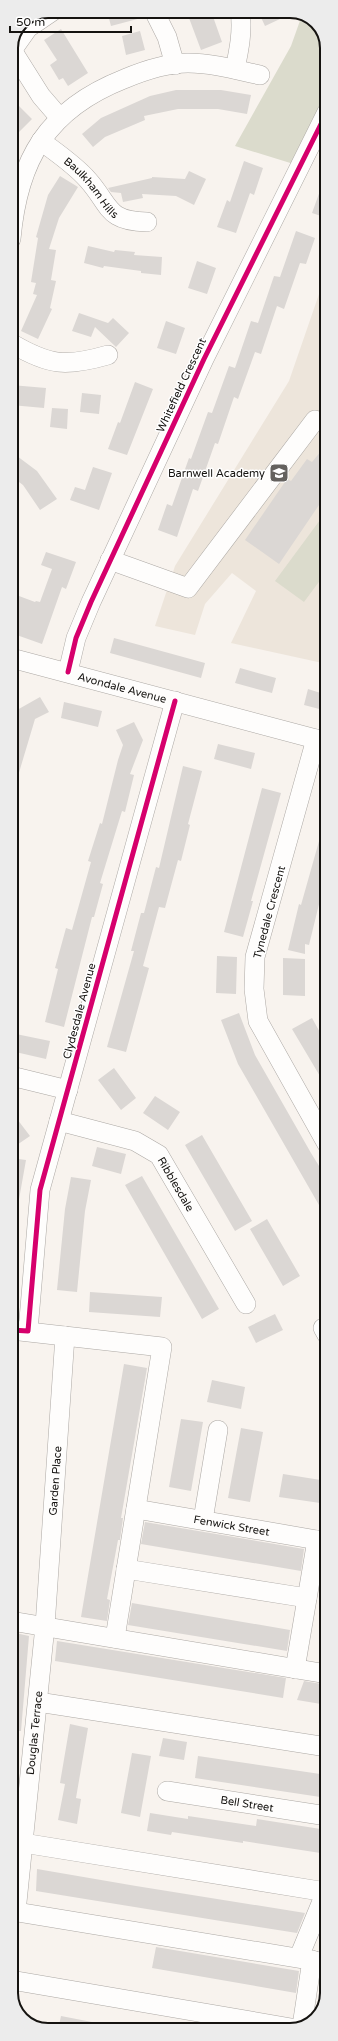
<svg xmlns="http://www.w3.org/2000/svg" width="338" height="2041" font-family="'Varela Round',sans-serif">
<rect width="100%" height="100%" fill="#f8f3ee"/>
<path fill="#ede5db" d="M327,271V664L231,643L256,591L232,573L205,604L195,635L155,626L175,566L289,381Z"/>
<path fill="#dbdbcc" d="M302,15L316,22L327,44V112L300,166L235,146L291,46Z
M320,520L327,525V571L304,602L275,581Z"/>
<path fill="#dbd7d4" d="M107,11H143L145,17L111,26Z
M207,11H211L222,42L201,50L189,18Z
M258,11H294L295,12L265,26Z
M61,29L88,73L68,86L63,78L59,80L50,65L57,60L44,40Z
M140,31L145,50L126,55L122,36Z
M176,90H221L251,95L247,114L218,109H178L144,116L145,120L105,137L93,147L82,134L101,118L150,96Z
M19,106L32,119L18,133L11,127V114Z
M244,161L263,168L254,195L250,193L236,233L217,227L227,200L230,202Z
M189,171L206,179L194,205L176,196L142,194L143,198L123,202L121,193L111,192L108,188L152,178V177L185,179Z
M60,176L78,187L59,218L49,249L56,250L51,280L56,281L50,308L52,309L38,339L21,331L37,295L33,294L36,283L31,282L38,238L36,237L48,195Z
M325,177H327V218L312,213Z
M296,231L315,238L306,264L300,263L284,309L277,306L261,354L255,352L238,399L234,397L218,444L215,443L198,491L193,489L177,537L158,530L167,504L172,506L189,458L191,459L208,412L212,413L229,366L235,368L251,321L258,323L274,276L280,277Z
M88,246L114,252L115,250L135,252L134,255L162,257L161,275L141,273V271L104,266L103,268L84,263Z
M197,261L216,268L207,294L188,288Z
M79,313L108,323L113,318L129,333L116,347L95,327L91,337L72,331Z
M166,321L185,328L176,354L157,348Z
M135,382L153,389L127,455L108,449L118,422L120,423Z
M11,385L46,388L44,408L11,405Z
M82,393L101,395L99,414L80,412Z
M52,408L68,409L67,429L50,427Z
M327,444V507L321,502L279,564L245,540L287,479L291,481L307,459L312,462Z
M17,456L37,471L57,499L40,510L23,485L11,476V463Z
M93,467L112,473L99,510L70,500L75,487L85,490Z
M46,552L76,562L66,589L62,587L42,644L11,633V593L35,602L36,601L40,602L52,569L41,565Z
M114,638L205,663L201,678L110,653Z
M240,668L276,678L272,693L235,683Z
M308,689L327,695V711L304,705Z
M40,697L49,712L35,719L15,786L11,785V732L17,710Z
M64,702L102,711L98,727L61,718Z
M134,722L143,740L130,774L134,775L125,812L122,811L100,883L103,884L94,917H92L64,1027L45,1022L58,969L55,968L66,928L72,930L91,862L88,861L100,823L102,824L118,760L123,745L116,730Z
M218,744L255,753L251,769L214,759Z
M183,766L202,771L188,824L190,825L181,861L178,860L165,908L159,907L143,966L149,968L126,1052L107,1047L134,951H131L141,913H144L156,867L159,868Z
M262,788L281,793L251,901H253L243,937L224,932Z
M323,827L327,828V885L323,896H321L309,945L305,944V954L288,950L299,904L301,905Z
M217,956L237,957L236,994L216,993Z
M283,958L305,959V996L283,995Z
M239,1013L255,1055L311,1153L327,1179V1219L238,1064L221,1020Z
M312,1018L327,1045V1088L292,1029Z
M11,1033L50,1041L46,1059L11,1051Z
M114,1068L136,1098L121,1110L98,1080Z
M155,1096L180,1112L168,1130L143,1113Z
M11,1111L30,1136L11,1149Z
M202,1135L252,1221L235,1231L185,1145Z
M97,1147L126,1154L121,1174L92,1166Z
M11,1158L26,1160L18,1205H11Z
M142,1176L219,1309L202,1319L125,1185Z
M71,1177L91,1180L85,1211L77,1292L57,1290L65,1209Z
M267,1219L300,1276L283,1286L250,1229Z
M90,1292L162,1297L160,1317L89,1312Z
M275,1314L283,1330L256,1343L248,1327Z
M124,1364L147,1368L121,1518H123L120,1540H118L107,1599L110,1600L107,1621L81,1617Z
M212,1380L245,1387L241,1409L207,1402Z
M181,1419L203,1422L191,1491L169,1487Z
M241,1428L263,1432L250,1502L228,1498Z
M283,1474L327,1481V1504L279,1497Z
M145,1522L304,1549L301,1571L141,1544Z
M132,1603L290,1630L287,1651L128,1625Z
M11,1632L29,1636L21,1731H11Z
M57,1641L286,1678L283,1698L55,1661Z
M304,1681L327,1685V1705L297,1700Z
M70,1724L88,1728L76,1798L81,1799L77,1824L58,1820L65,1784L60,1783Z
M163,1738L187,1742L184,1760L159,1756Z
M132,1753L151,1756L140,1817L121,1813Z
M198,1756L327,1775V1798L195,1778Z
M150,1813L188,1819V1816L256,1826L257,1819L327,1830V1854L243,1841V1843L172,1832L171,1835L147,1831Z
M37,1869L136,1886L305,1913L297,1933L227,1922L36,1891Z
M156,1947L299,1971L296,1993L152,1968Z
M61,2016L97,2023L96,2030H58Z"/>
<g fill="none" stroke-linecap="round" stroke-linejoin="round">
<defs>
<g id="minor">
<path d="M154,11L167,37L175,65"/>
<path d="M12,50L41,96L60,118"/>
<path d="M11,52L28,28L53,11"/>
<path d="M235,69C239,50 243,31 240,11"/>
<path id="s1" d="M41,141C57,153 75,165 88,180C111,206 106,221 147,222"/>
<path d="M11,239C18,159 48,109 124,79C143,71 167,63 188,63C213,63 237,70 260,75"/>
<path d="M11,343C50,366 66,367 108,355"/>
<path d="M110,560L188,588L315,420"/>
<path id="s2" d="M11,658L327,742"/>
<path d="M68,672L76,638L91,602L204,359L327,112"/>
<path d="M316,739L255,957L254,989L258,1021L327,1144"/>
<path d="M11,1076L68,1090"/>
<path id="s3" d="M59,1121L135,1141L159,1155L246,1304"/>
<path d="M323,1328L327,1335"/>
<path d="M11,1330L162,1347L115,1638"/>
<path d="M28,1331L40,1190L175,701"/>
<path id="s4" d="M136,1509L317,1540L327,1544"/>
<path d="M203,1520L218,1430"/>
<path d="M126,1569L307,1598"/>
<path d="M11,1621L327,1674"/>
<path d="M295,1669L317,1540"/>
<path d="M38,1702L327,1747"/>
<path id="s5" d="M167,1791L327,1816"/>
<path d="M23,1843L326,1892"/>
<path d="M11,1911L327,1963"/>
<path id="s6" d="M16,1912L45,1626L65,1336"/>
<path d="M299,1957L327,1889"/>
<path d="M11,1980L297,2029"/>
<path d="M302,2026L312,1960"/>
</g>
</defs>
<use href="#minor" stroke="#aca8a4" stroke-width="20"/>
<use href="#minor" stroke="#fefdfc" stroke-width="19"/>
<defs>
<path id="cycleway" d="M68,672L76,638L91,602L204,359L327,112
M11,1330L28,1331L40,1190L175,701"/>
</defs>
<use href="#cycleway" stroke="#fff" stroke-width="8"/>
<use href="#cycleway" stroke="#d6006c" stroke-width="5"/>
</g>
<defs>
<symbol id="school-square" viewBox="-11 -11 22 22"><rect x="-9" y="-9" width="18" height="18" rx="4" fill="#64615e" stroke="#fff"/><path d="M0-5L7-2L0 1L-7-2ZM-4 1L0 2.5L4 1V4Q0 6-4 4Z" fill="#fff"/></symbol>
</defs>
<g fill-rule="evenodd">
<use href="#school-square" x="268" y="462" width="22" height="22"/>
</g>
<g text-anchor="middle" stroke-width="3" stroke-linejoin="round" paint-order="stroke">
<g font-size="11" fill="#151310" stroke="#fff">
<text dy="4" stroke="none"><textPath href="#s1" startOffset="69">Baulkham Hills</textPath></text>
<text transform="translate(181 385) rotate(-65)" y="4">Whitefield Crescent</text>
<text dy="4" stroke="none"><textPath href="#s2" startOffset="115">Avondale Avenue</textPath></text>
<text transform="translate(269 912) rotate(-75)" y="4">Tynedale Crescent</text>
<text transform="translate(79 1011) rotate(-75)" y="4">Clydesdale Avenue</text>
<text dy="4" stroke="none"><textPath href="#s3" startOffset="140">Ribblesdale</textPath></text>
<text dy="4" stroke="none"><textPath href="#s6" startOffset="433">Garden Place</textPath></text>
<text dy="4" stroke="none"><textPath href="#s4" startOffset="97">Fenwick Street</textPath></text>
<text dy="4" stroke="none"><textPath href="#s6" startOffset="180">Douglas Terrace</textPath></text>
<text dy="4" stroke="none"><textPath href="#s5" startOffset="81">Bell Street</textPath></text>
</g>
<g font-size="11" fill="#151310" stroke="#fff" text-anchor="end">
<text x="265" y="477">Barnwell Academy</text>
</g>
</g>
<path d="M0 0H338V2041H0ZM48 18H290A30 30 0 0 1 320 48V1993A30 30 0 0 1 290 2023H48A30 30 0 0 1 18 1993V48A30 30 0 0 1 48 18Z" fill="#ececec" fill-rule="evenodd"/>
<path fill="none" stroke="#151310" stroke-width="2" d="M48 18H290A30 30 0 0 1 320 48V1993A30 30 0 0 1 290 2023H48A30 30 0 0 1 18 1993V48A30 30 0 0 1 48 18Z"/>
<path d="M10 26v6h121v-6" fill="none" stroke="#151310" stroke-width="2"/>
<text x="16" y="26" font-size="12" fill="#151310" stroke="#ffffff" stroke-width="3" paint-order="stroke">50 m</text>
</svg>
